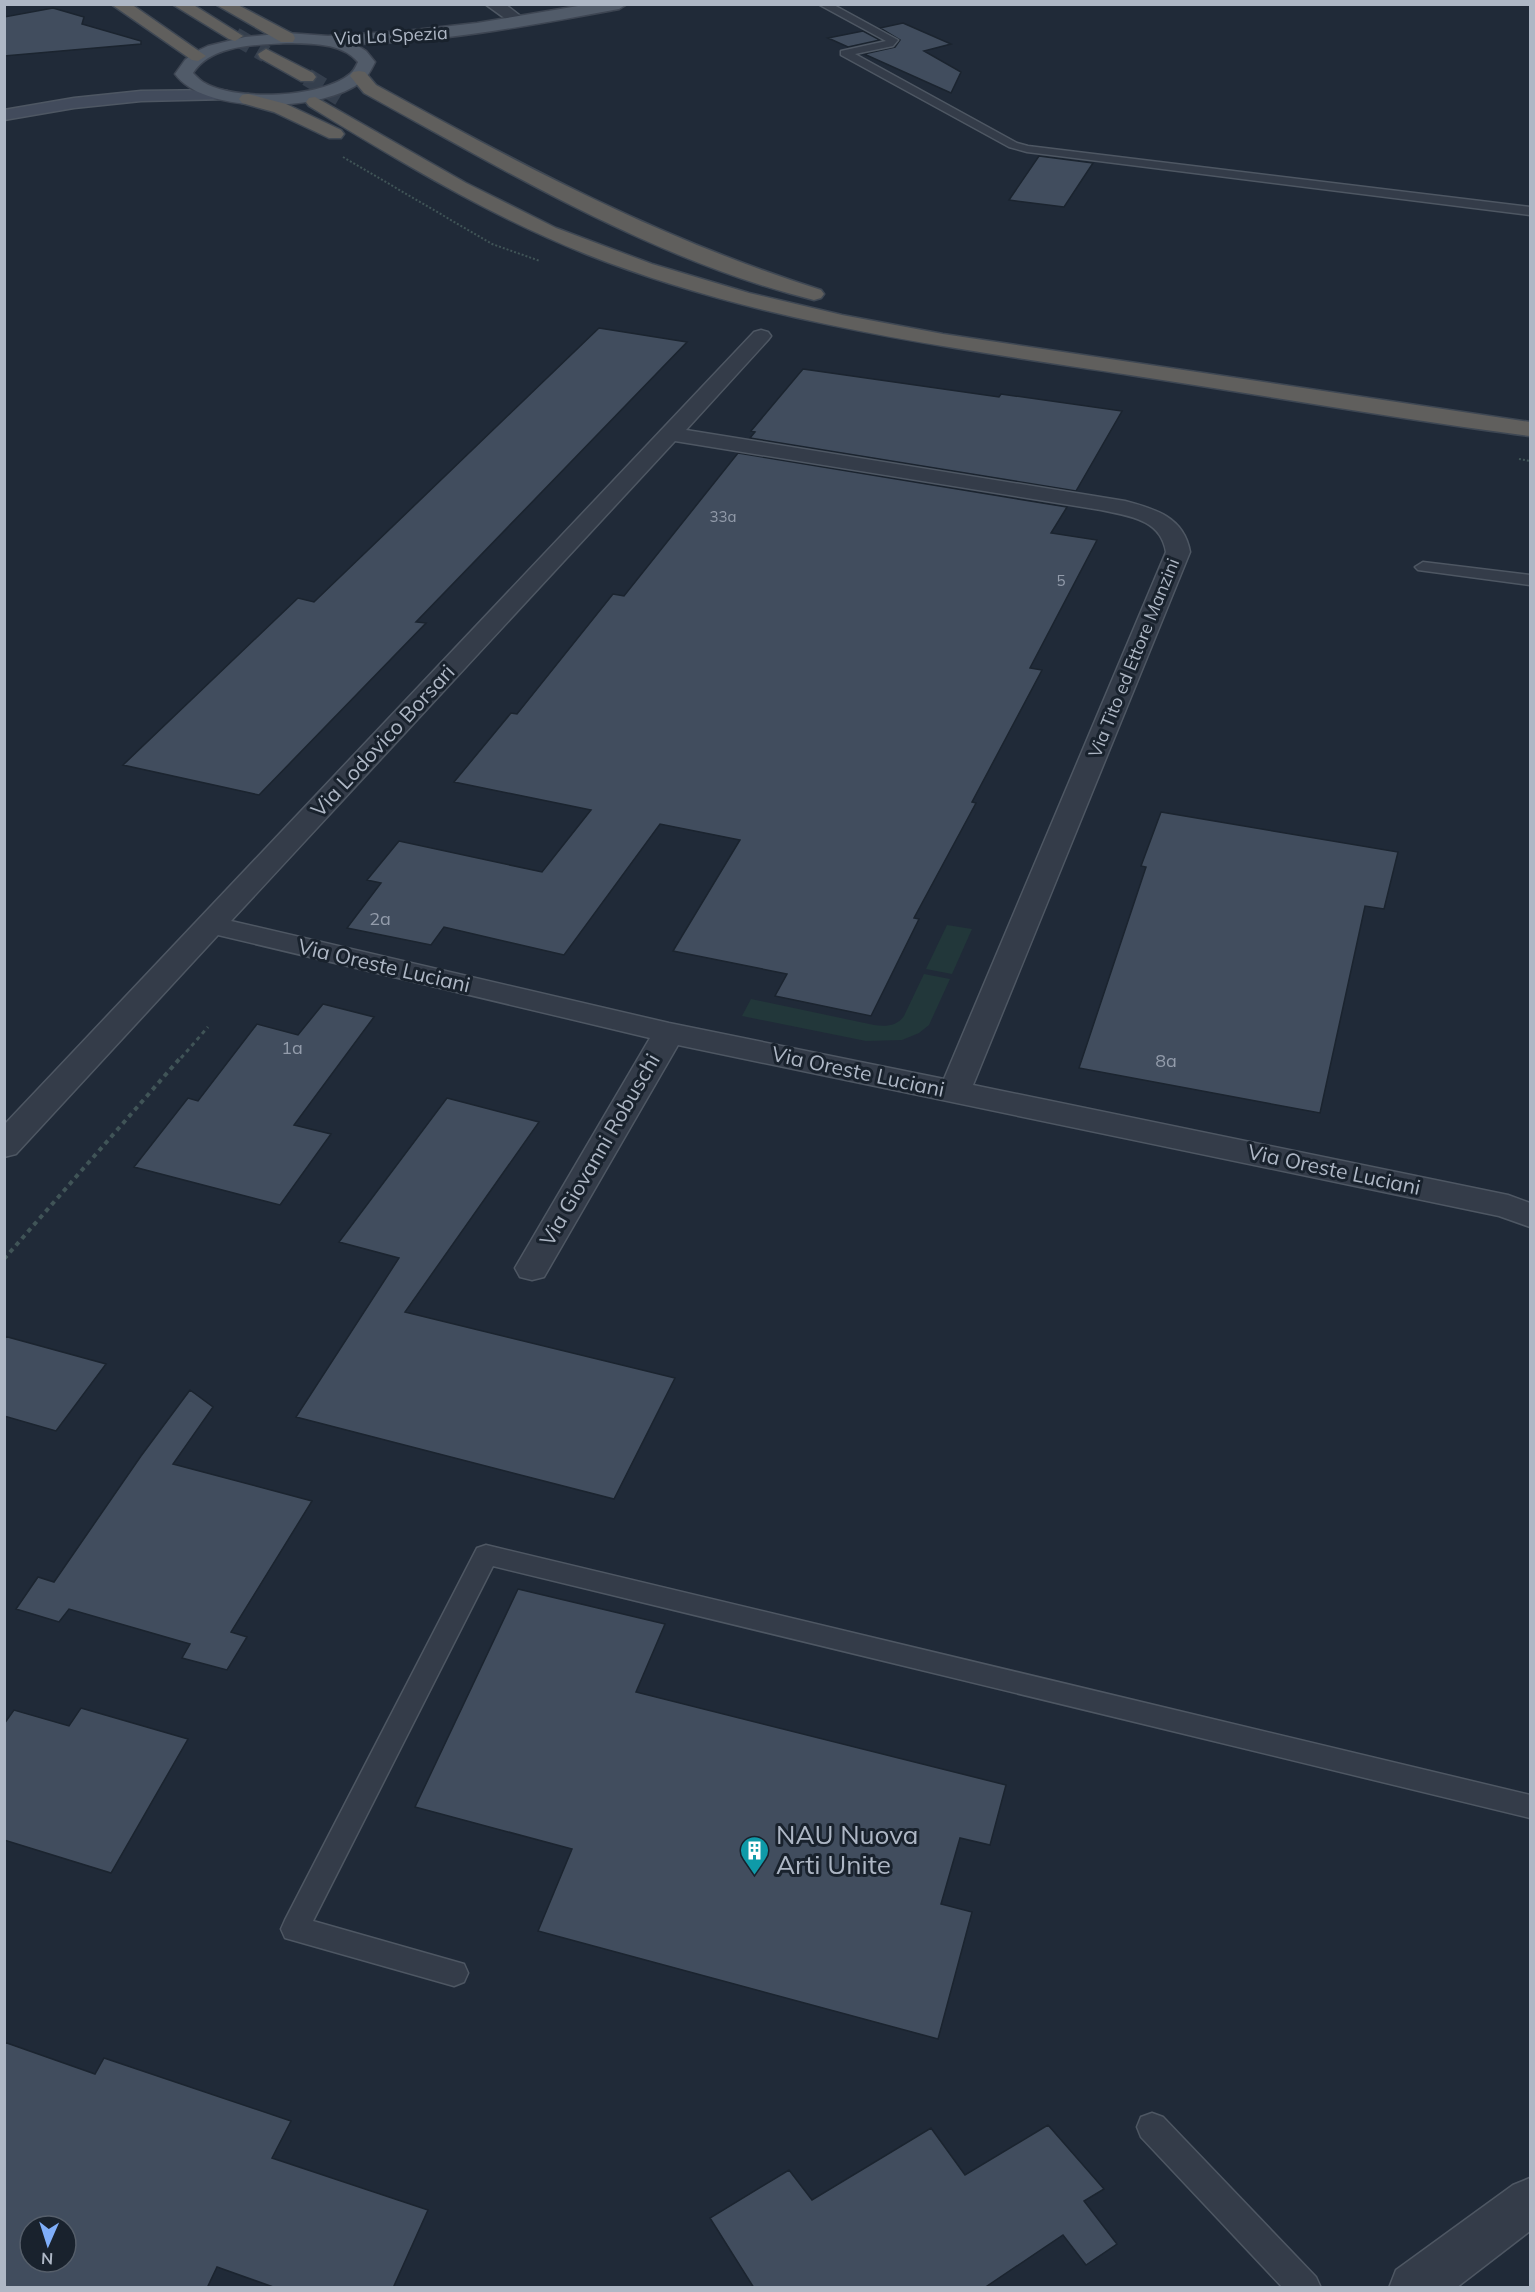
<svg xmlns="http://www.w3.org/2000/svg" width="1535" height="2292" font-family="Mulish,sans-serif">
<rect width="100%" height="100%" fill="#202a38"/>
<path fill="#22373a" d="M947,925L972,929L952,974L926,969Z
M924,974L950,979L929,1025L919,1033L902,1040L866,1041L742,1016L751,999L874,1025C886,1027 897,1026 904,1016Z"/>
<path fill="#414d5e" stroke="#1b242f" stroke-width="1.5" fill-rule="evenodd" d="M53,8L84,17L82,24L141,41V44L4,56V17Z
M903,23L951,44L924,51L961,72L951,93L864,54L895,47L900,40L880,28Z
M863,31L880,40L848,47L828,38Z
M1039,156L1093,163L1064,207L1009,200Z
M599,328L687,342L416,622L426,623L259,795L123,765L298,598L314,602Z
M803,369L999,397L1001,394L1122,411L1076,491L750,438L755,432L751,431Z
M738,453L1067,507L1051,533L1097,540L1030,668L1042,670L972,802L976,803L914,918L919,919L871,1016L775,996L787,974L673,951L740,840L660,824L564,955L444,927L431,945L347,928L381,883L367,880L399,841L542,872L591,810L454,782L511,713L517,714L613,594L624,596Z
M1161,812L1398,852L1384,909L1365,906L1320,1113L1079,1068L1146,867L1141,866Z
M323,1004L374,1017L294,1125L331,1134L280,1205L134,1167L188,1098L198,1101L257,1024L298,1035Z
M447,1098L539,1122L405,1312L675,1378L614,1499L296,1417L399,1258L339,1242Z
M4,1336L106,1364L56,1431L4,1416Z
M190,1390L213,1407L173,1464L312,1501L231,1632L247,1637L227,1670L182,1658L190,1644L69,1609L59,1622L16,1609L38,1577L54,1582L141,1456Z
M518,1589L665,1624L636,1692L1006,1785L990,1845L960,1838L941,1904L972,1912L938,2039L538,1931L572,1849L415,1807Z
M81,1708L188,1739L111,1873L4,1840V1724L14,1710L69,1726Z
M4,2042L95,2074L104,2058L291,2121L272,2158L428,2210L393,2288H276L217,2267L207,2288H4ZM30,2226H66V2262H30Z
M1048,2125L1104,2189L1084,2201L1117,2244L1086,2265L1063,2235L984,2288H754L710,2218L789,2170L812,2200L931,2128L965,2175Z"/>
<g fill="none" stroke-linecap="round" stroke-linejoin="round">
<path stroke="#353f4d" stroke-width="18" stroke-dasharray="18 9" stroke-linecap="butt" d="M235,36L266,54
M307,77L340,97"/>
<defs>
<path id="service" d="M818,4H832L898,40L893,46L855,54L1017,143L1028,146L1530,207V215L1027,152L1009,147L841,55V51L886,41Z
M1423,562L1530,575V585L1418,570L1415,567Z
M486,1545L1530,1795V1818L493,1566L313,1921L464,1964L468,1973L464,1982L454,1986L285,1938L281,1929L285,1920L477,1548Z
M1152,2113L1163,2117L1316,2277L1321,2288H1283L1141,2137L1137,2127L1141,2117Z"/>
<path id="minor" d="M485,4H505L528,22L526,25H514Z
M761,330L768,332L771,336L768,340L686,430L1125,501C1155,509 1184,517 1190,552L973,1085L1508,1195L1530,1203V1227L1499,1216L678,1045L544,1277L532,1280L520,1277L515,1268L650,1038L218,935L16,1154L4,1157V1125L754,332ZM675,441L1101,510C1129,516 1161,519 1166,552L944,1079L669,1023L231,921Z
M1530,2178V2231L1456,2288H1389L1396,2270L1513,2185Z"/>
<path id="secondary" d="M221,90L227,91L230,95L227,99L141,101L74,108L4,120V110L74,98L141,91Z"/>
<path id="primary" d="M590,4H627L619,9C532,25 444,42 355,44L366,51L375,62C372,68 368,77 362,81C325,112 205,116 175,74L185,60L195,52L208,46L245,37L287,33L328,36L406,31L477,23ZM287,43C312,44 341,42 358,62C356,66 354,71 350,74C322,98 235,102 203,82C200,80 196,76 193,73C211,44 257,45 287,43Z"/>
<path id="trunk" d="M111,4H131L206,56L198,61L192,60Z
M172,4H192L243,36L235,41L229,39Z
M215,4H236L293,34L295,38L293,42H281Z
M266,49L313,73L316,77L313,81H301L260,58L258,54Z
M359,71L365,72L376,85C523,166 660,239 821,290L824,294L821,298L814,300C656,261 506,171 364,93L350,76L353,72Z
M248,94L286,104L341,130L344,134L341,138H329L274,112L242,103L239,99L242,95Z
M315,97L466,183L556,228L652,264L749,293L842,315L943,334L1530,422V436C1397,419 1264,395 1130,375C947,347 760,323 586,254C488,215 399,161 309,106L306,102L309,98Z"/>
</defs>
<use href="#service" stroke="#4e5763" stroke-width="3"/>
<use href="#minor" stroke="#4e5763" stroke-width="3"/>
<use href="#secondary" stroke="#4e5763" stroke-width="3"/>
<use href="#primary" stroke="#3d4552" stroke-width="3"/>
<use href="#trunk" stroke="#3e4753" stroke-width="3"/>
<path stroke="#405457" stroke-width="2" stroke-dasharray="2 2" stroke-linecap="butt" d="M343,157L492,244L540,261
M1519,459L1530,461"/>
<path stroke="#405457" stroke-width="3" stroke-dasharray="4 4" stroke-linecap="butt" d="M181,1058L208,1027"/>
<path stroke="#405457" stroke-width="4" stroke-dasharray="4.5 4.5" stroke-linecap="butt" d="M4,1259L182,1056"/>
<use href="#service" fill="#343c49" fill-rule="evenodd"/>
<use href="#minor" fill="#343c49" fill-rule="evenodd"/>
<use href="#secondary" fill="#424b5c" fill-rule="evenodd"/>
<use href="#primary" fill="#515b69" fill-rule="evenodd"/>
<use href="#trunk" fill="#605f5d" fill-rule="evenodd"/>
</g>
<defs>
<symbol id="building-pin" viewBox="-11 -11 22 30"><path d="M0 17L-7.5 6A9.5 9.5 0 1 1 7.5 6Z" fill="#0f9aa8" stroke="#19222d"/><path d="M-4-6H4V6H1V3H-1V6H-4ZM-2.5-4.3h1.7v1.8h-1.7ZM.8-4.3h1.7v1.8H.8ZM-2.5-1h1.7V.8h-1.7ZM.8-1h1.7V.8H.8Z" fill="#fff"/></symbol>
</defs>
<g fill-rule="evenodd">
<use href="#building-pin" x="738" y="1834" width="33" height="45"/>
</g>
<g text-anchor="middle" stroke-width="6" stroke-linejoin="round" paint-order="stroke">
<g font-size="15" fill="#939cab">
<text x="723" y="522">33a</text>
<text x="1061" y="586">5</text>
</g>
<g font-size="18" fill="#aeb7c5" stroke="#19222d">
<text transform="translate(391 36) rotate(-3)" y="6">Via La Spezia</text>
<text transform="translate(1134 658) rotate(-68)" y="6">Via Tito ed Ettore Manzini</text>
</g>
<g font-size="18" fill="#939cab">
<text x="380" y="925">2a</text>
<text x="292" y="1054">1a</text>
<text x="1166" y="1067">8a</text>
</g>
<g font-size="21" fill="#aeb7c5" stroke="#19222d">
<text transform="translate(383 741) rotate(-47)" y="7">Via Lodovico Borsari</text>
<text transform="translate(384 966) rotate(13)" y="7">Via Oreste Luciani</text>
<text transform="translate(858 1072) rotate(12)" y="7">Via Oreste Luciani</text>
<text transform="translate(600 1150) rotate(-60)" y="7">Via Giovanni Robuschi</text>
<text transform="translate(1334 1170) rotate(12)" y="7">Via Oreste Luciani</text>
</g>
<g font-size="26" fill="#aeb7c5" stroke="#19222d" text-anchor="start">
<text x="776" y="1844">NAU Nuova<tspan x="776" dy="30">Arti Unite</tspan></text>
</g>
</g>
<rect width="1535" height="2292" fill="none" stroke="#aeb7c5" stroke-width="12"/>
<g transform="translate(48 2244) rotate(183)"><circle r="28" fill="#19222d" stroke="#555e6a" stroke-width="1.5"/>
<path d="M0-4.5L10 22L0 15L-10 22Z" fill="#7faef9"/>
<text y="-9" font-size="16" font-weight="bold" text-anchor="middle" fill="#aeb7c5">N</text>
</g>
</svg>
